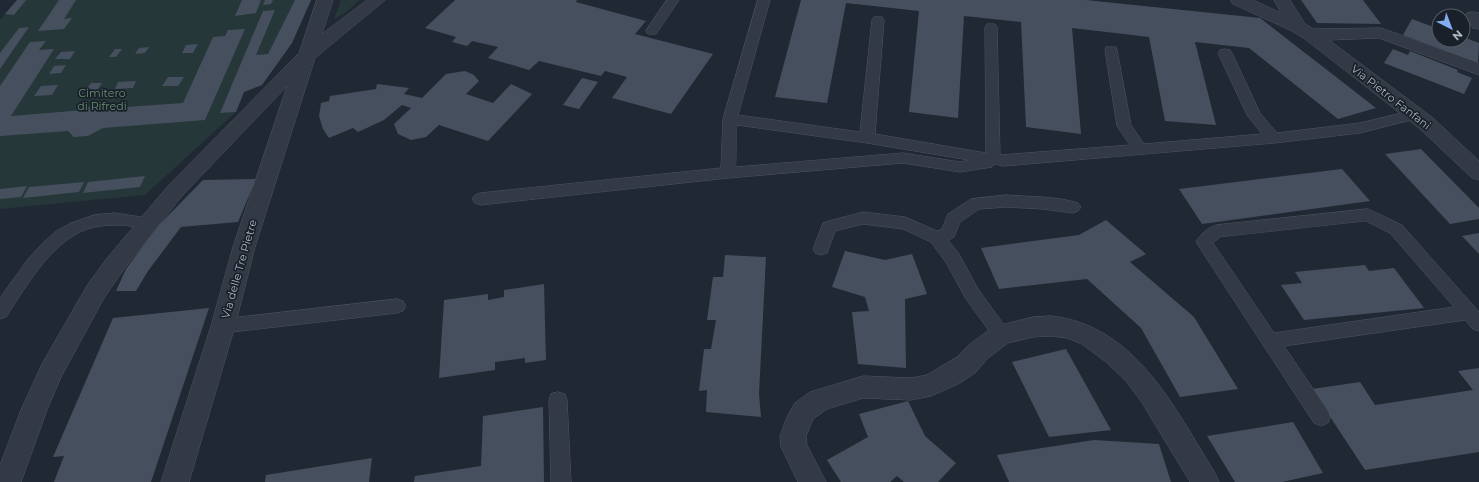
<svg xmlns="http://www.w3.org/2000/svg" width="1479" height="482" font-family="Montserrat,sans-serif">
<rect width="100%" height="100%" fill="#202834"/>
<path fill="#253738" d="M17,0H311L292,43L262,85L244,92L236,112L145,195L0,209V20Z
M341,0H359L345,13L334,19Z"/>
<path fill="#464f5e" d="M17,0H26L14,15L5,14Z
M59,0H76L64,19L72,18L64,29L38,31Z
M242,0H261L256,13L235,16Z
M265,0H273L271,4L263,5Z
M295,0H311L292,43L262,85L244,92L236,112L220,113L263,11L275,10L256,55L268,54Z
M455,0H577L576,2L646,21L635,34L713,54L671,114L612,98L627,77L605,71L601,76L539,61L529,70L488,58L498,47L472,41L467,46L452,42L456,37L425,28Z
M801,0H1086L1260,18L1376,108L1338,119L1249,48L1195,42L1216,125L1165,121L1149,37L1072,28L1081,134L1026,127L1021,22L964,16L958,118L909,112L919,11L846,3L827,103L775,97Z
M1301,0H1363L1381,24L1317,23Z
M1412,19L1439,29V40H1463V37L1479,43L1478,63L1403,35Z
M29,27L0,69V53L19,28Z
M245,29L205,120L103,128L88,136L74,137L68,131L0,136V86L30,42L46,41L39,50L54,49L11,116L84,110L85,107L114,105L112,108L183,103L213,37L225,36L228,30Z
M198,44L193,53H182L186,45Z
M149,47L145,53L135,54L139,48Z
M115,49H122L116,57H109Z
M1393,49L1408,55L1410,51L1458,70L1457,72L1472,78L1464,94L1384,63Z
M75,51L70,59H55L61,52Z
M66,65L61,73L49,74L54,66Z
M465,71L474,75L479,81L466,94L493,103L511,84L532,94L488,141L439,125L426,137L411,140L398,134L394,124L411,108L402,105L384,120L358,132L353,128L329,138L323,129L319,116L321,103L329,101L330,96L376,89L377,84L409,88L404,94L422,98L446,74Z
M168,77H184L178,86H162Z
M582,78L598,82L579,109L563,105Z
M136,81L133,88L115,89L118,82Z
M91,83H102L97,91H85Z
M58,85L52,95L34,96L41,86Z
M1421,149L1479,208V219L1450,224L1385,154Z
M1342,169L1370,201L1202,224L1179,189Z
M145,176L140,187L83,193L88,182Z
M256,179L238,222L181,227L148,271L136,291H116L126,269L157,227L203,180Z
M84,182L79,192L23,198L29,187Z
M27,186L21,197L0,199V189Z
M1106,220L1146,254L1130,262L1194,317L1238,389L1180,397L1141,328L1087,279L999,289L981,248L1079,235Z
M1479,233V254L1462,236Z
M845,251L885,260L912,254L927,294L905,299L906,368L858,364L852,312L869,311L865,297L832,287Z
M725,255L766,257L759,394L761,417L706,412L707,390L699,391L704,349H711L716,320H707L713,277H723Z
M1365,265L1369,271L1394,268L1424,308L1304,320L1281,285L1302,283L1295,272Z
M544,284L546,360L525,363V358L495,362V370L439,378L444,300L488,294V300L504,297V290Z
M209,308L151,482H54L64,456L53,457L113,318Z
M1066,349L1111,430L1049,437L1012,362Z
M1479,368V452L1365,470L1312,389L1360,382L1375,405L1473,390L1458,371Z
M908,401L925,436L956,463L938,482H904L897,476L890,482H841L827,460L868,437L859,414Z
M543,407L544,482H414L415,476L481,466L483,416Z
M1293,422L1323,473L1282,482H1235L1207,436Z
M1094,440L1159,444L1171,482H1009L997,455Z
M372,458L369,482H265L266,475Z"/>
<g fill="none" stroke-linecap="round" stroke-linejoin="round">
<defs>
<path id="lane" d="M667,0H679L656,34H648L646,31Z
M758,0H770L738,115L860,132L872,20L874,17H882L884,20L875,134L986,153L985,27L987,24H995L997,27L1000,155L1130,145L1117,126L1105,50L1106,47H1116L1117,50L1131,125L1144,144L1262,134L1247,115L1218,53L1220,50L1225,49L1230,50L1232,53L1260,113L1277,133L1360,123L1414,110L1419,112L1421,115L1419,118L1360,133L1274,143L1004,166L994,164L992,167L960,172L903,163L728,178L480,205L475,203L472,199L475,195L480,193L721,168L723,119ZM737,125L867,143L969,160L960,162L903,153L736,167Z
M1006,195C1030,197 1056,196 1078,203L1081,207L1078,211L1073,213L1043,209L1006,207L979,209L960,222L954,237L948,240L959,254L978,289L1007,329L1010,334L1007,339L1001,341L995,339L966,299L947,264L931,242L903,229L863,224L835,231L827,253L821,255L815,253L813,249L823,223L829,221L863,212L905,217L937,231L942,229L948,214L971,199Z
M1368,209L1402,225L1479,312V331L1473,329L1465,320L1284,346L1328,411L1330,417L1328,423L1321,426L1314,423L1196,242C1200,234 1208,228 1216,225ZM1366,221L1390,233L1454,307L1274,333L1213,243L1220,237Z
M115,213L154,219L156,223L154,227C144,230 133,226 123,225C114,225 104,225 95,227C55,235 27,285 6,317L0,319V298L28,259L41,245L55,232L71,223L94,215Z
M397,299L403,301L406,306L403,311L397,313L223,333L217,331L214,326L217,321L223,319Z
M558,392L565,394L567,400L571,482H551L549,400L551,394Z"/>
<path id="street" d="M317,0H333L322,34L367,0H385L315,58L255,247L235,326L189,482H161L211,326L233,247L287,86L182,196L124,269L104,298L61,377L47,410L21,482H0V465L21,410L42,364L88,284L108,257L168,186L299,53Z
M1231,0H1253L1281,13L1274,0H1290L1305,24L1314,29L1381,28L1479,63V75L1379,38L1329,40L1433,118L1479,161V180L1472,178L1419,128L1305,39L1292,31L1233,4Z
M1473,12L1479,13V29L1473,28L1464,17L1467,13Z
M1051,316C1136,325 1174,408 1215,473L1219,482H1190L1141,401L1126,381L1106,362L1082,344L1067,338L1051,336L1033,337L1008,343L988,358L975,373L960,383L931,396L911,400L863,398L827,409L813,419L806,436L807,445L826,482H798L781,447L780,436L787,417L795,403L810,392L863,376L911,378L927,375L957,357L970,344L993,327L1033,317Z"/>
</defs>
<use href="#lane" stroke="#4e5560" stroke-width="1"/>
<use href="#street" stroke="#4e5560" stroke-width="1"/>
<use href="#lane" fill="#333a45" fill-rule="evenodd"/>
<use href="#street" fill="#333a45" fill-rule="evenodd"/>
</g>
<g text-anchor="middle" stroke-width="3.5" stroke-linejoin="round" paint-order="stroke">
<g font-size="11" fill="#669171" stroke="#19202a">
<text x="102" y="97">Cimitero<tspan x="102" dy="13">di Rifredi</tspan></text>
</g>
<g font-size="11" fill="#adb5c2" stroke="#19202a">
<text transform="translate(1391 97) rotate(38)" y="4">Via Pietro Fanfani</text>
<text transform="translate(239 269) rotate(-74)" y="4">Via delle Tre Pietre</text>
</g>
</g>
<g transform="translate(1451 28) rotate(138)"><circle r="19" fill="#19202a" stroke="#545c67"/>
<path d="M0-3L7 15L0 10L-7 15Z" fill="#82acf2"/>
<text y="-6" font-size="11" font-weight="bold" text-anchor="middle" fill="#adb5c2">N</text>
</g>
</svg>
